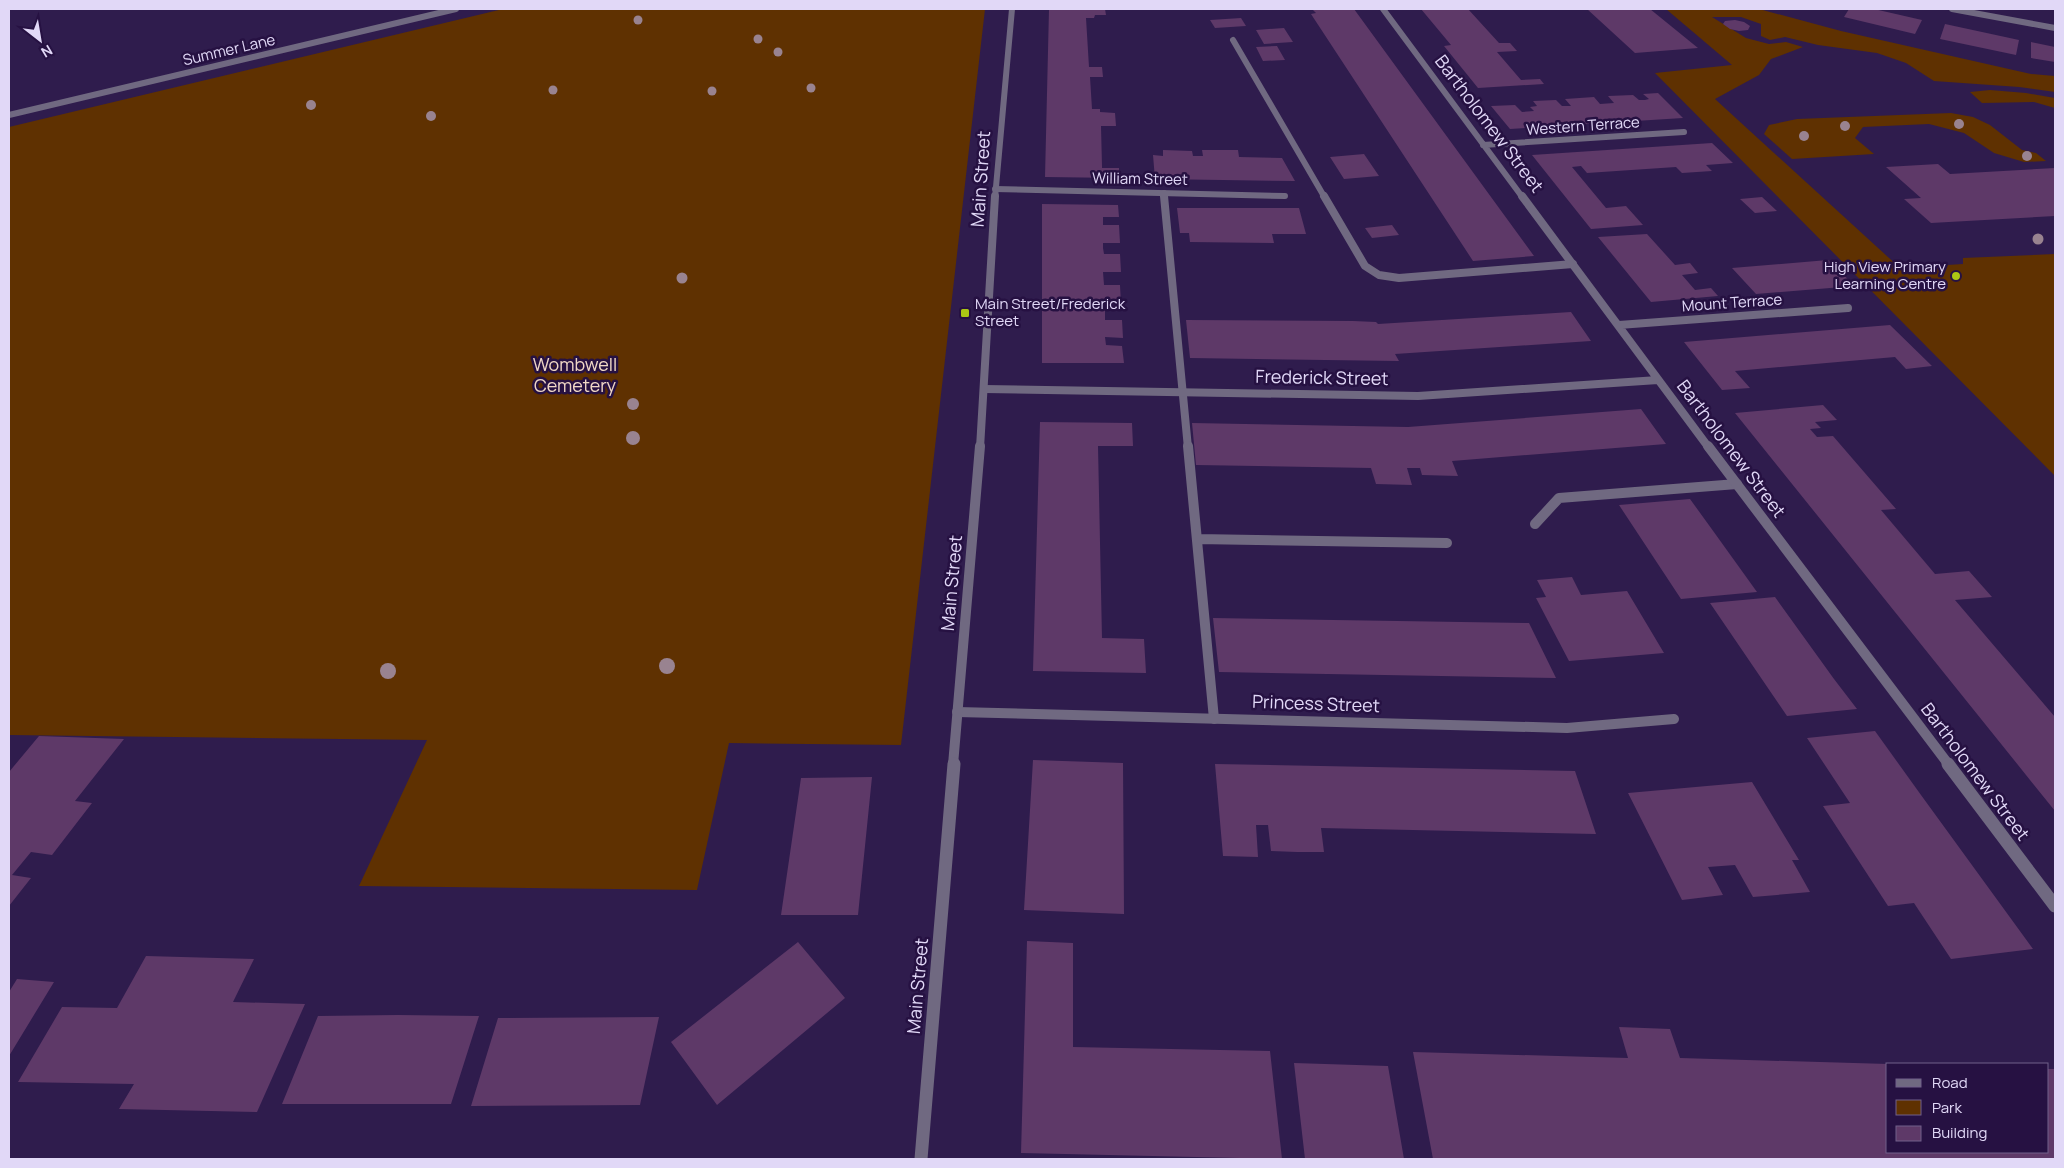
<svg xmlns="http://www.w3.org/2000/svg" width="2064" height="1168" font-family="Manrope,sans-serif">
<rect width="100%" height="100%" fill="#2f1c4d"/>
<path fill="#5f3101" d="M503,9H985L901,745L729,743L697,890L359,886L427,740L9,735V127Z
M1666,9H1759L1841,31L2031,74L2055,76V92L2019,87L1934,81L1906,63L1877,53L1818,45L1785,37L1770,40L1761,36V24L1741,17H1712L1746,38L1769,44L1786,42L1803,47L1771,59L1759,75L1715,99L1900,268L1963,264V258L2055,254V476L1655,73L1732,65Z
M1990,90L2026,93L2055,98V108L2034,102L1982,103L1970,92Z
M1951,113L1973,117L1990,125L2022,150L2036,153L2046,161L2024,162L1994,153L1964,133L1929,124L1863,127L1855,138L1874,154L1792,159L1764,134L1769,125L1797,119Z"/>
<path fill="#5e3968" d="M1049,9H1105L1106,15H1095L1094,18H1086L1089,67H1102L1103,77H1090L1092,109H1100V112L1115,113L1116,126H1101L1102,166V168H1119V178L1045,177Z
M1312,9H1354L1534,256L1473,261L1311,14L1316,13Z
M1421,9H1468L1499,43H1510L1517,51L1497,52L1521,80L1540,79L1544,84L1478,88L1444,46L1451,45Z
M1587,9H1650L1698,48L1635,53Z
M1849,9H1874L1922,20L1915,34L1844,17Z
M1241,18L1246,26L1215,28L1210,20Z
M1735,20L1744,22L1750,26L1748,30L1739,31L1730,29L1723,24L1725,21Z
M1945,24L2019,40L2016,55L1940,39Z
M1284,28L1293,42L1264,44L1256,30Z
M2031,42L2055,47V62L2031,58Z
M1277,46L1285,60L1263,61L1256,47Z
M1658,93L1683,118L1510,129L1491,106L1515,105L1522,112L1534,111L1530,107L1537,106L1533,101L1556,100L1562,106H1571L1565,99L1594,97L1600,104L1614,103L1608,96L1633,95L1639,100H1645L1649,99L1643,94Z
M1712,143L1733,163L1706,165L1712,171L1682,173L1676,167L1587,173L1581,166L1572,167L1606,208L1626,206L1643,225L1591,229L1532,155Z
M1163,150L1192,151L1193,156H1203L1202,150H1238L1239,157L1282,158L1295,181L1155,179L1153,155L1163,156Z
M1364,154L1379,176L1344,179L1330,157Z
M1938,164L1950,174L2055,168V216L1931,223L1904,199L1921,198L1886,167Z
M1762,197L1777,211L1755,213L1740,199Z
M1042,204L1118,205L1119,217H1103V225H1119L1120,243H1103V248L1104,254H1120L1121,272H1103L1104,285H1120L1121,304H1105V320H1122L1123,338L1105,337L1106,345L1122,346L1124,363H1042Z
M1177,208H1299L1306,234H1272L1274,243L1190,242L1189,233H1180Z
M1392,225L1399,235L1372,238L1365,228Z
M1647,234L1675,265L1690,263L1698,273L1682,275L1695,290L1711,288L1718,296L1651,302L1598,237Z
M1828,260L1855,286L1756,294L1732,268Z
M1571,312L1591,341L1395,354L1399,361L1190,358L1186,320L1353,321L1376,322L1378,324Z
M1890,325L1932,366L1906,369L1895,357L1735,371L1750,388L1722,390L1684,342Z
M1823,405L1837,420L1815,422L1821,428L1810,429L1817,437L1833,436L1896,509L1881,510L1935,574L1969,571L1992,597L1955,600L2055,717V811L1735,413Z
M1641,409L1666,444L1452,461L1458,476L1422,475L1420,468H1407L1412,485L1376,484L1371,468L1196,465L1192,423L1408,427Z
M1040,422L1132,423L1133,446H1098L1102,638L1144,639L1146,673L1033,671Z
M1690,499L1711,528L1757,592L1681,599L1619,505Z
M1572,577L1581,595L1627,591L1664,653L1569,661L1536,598L1546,597L1537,580Z
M1775,597L1834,679L1857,709L1787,716L1710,603Z
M1213,618L1529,623L1556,678L1219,672Z
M1875,731L1921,795L2033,949L1951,959L1914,903L1888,906L1823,806L1850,803L1807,738Z
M39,736L124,739L75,801L92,803L52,855L31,852L12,875L31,878L9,906V772Z
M1033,760L1123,763L1124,914L1024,910Z
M1215,764L1575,771L1596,834L1321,828L1324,852H1297L1271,851L1268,825H1256L1258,857L1223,856Z
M872,777L858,915H781L801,778Z
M1752,782L1799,860H1792L1810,892L1753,897L1735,865L1708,867L1723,895L1682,900L1628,793Z
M1027,941L1073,943V1047L1270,1051L1282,1159L1021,1153Z
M798,942L845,998L717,1105L671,1042Z
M146,956L254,959L233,1002L305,1004L257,1112L119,1109L134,1084L18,1082L62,1007L117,1008Z
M17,979L54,982L9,1056V992Z
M318,1016L398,1015L479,1016L451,1104H282Z
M659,1017L640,1105L471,1106L498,1018Z
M1619,1027L1670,1029L1680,1058L1888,1064V1152H2048V1069H2055V1159H1433L1413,1052L1628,1058Z
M1294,1063L1388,1066L1404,1159H1305Z"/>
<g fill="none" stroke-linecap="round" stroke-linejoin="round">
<path stroke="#706981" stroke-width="6" d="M1233,40L1325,198
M1164,193V198"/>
<path stroke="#706981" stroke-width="8" d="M1164,196L1188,448
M1324,196L1365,266L1379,275L1399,278L1573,264"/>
<path stroke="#706981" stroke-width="10" d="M1188,446L1214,719
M1535,524L1559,498L1737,484
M1197,539L1447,543"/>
<path stroke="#706981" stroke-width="6" d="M1383,9L1523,198
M1952,9L2055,28
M1483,145L1684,132
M995,189L1285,196"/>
<path stroke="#706981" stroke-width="8" d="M1522,196L1709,448
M1619,325L1848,308
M984,389L1418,396L1658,380"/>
<path stroke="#706981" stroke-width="10" d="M1708,446L1949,765
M957,712L1567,728L1674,719"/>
<path stroke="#706981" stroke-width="13" d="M1948,764L2055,906"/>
<path stroke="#706981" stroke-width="6" d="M9,115L456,9
M995,198L1012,9"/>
<path stroke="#706981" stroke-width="8" d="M980,448L995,196"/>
<path stroke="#706981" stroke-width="10" d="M953,765L980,446"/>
<path stroke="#706981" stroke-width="13" d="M921,1159L954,764"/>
</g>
<g fill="#998390">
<circle cx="638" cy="20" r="4.5"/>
<circle cx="758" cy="39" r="4.5"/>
<circle cx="778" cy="52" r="4.5"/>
<circle cx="811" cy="88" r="4.5"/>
<circle cx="553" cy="90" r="4.5"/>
<circle cx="712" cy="91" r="4.5"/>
<circle cx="311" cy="105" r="5"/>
<circle cx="431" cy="116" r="5"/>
<circle cx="1959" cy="124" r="5"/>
<circle cx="1845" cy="126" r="5"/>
<circle cx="1804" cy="136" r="5"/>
<circle cx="2027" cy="156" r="5"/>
<circle cx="2038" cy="239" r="5.5"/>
<circle cx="682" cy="278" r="5.5"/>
<circle cx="633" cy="404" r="6"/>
<circle cx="633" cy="438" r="7"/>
<circle cx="667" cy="666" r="8"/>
<circle cx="388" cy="671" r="8"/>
</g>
<g fill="#abc614" stroke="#261142" stroke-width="2">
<circle cx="1956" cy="276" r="5"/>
<rect x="960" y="308" width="10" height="10" rx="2.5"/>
</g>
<g text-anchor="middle" stroke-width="5" stroke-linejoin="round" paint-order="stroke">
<g font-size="15" fill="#e1d8f7" stroke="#261142">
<text transform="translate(229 50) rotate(-13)" y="5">Summer Lane</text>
<text transform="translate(1583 126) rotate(-4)" y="5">Western Terrace</text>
<text transform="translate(1140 179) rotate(1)" y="5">William Street</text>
<text transform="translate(1732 303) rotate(-4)" y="5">Mount Terrace</text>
</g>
<g font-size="15" fill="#e1d8f7" stroke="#261142" text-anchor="end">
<text x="1946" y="272">High View Primary<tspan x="1946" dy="17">Learning Centre</tspan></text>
<text x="975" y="309" text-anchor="start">Main Street/Frederick<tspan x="975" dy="17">Street</tspan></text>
</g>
<g font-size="18" fill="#e1d8f7" stroke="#261142">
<text transform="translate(1489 124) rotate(53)" y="6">Bartholomew Street</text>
<text transform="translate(981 179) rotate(-86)" y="6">Main Street</text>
<text transform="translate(1322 378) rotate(1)" y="6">Frederick Street</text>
<text transform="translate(1731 449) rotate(53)" y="6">Bartholomew Street</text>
<text transform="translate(952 583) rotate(-85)" y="6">Main Street</text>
<text transform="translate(1316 704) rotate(2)" y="6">Princess Street</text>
<text transform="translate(1975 772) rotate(53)" y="6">Bartholomew Street</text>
<text transform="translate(918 986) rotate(-85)" y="6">Main Street</text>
</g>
<g font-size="18" fill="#f0d8c6" stroke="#261142">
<text x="575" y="371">Wombwell<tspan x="575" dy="21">Cemetery</tspan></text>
</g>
</g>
<rect width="2064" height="1168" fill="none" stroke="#e1d8f7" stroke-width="20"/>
<rect x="1886" y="1063" width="162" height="90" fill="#261142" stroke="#71618a"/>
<rect x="1896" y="1079" width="25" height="8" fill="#706981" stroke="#71618a"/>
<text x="1932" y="1088" font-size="15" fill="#e1d8f7">Road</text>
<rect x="1896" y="1100" width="25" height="15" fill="#5f3101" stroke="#71618a"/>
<text x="1932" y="1113" font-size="15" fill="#e1d8f7">Park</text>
<rect x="1896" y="1126" width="25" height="15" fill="#5e3968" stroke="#71618a"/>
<text x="1932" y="1138" font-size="15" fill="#e1d8f7">Building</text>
<g transform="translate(40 40) rotate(149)" stroke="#261142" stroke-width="4" paint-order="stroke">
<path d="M0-4L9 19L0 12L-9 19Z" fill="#e1d8f7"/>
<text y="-8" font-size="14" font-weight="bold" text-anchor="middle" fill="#e1d8f7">N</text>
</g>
</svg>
